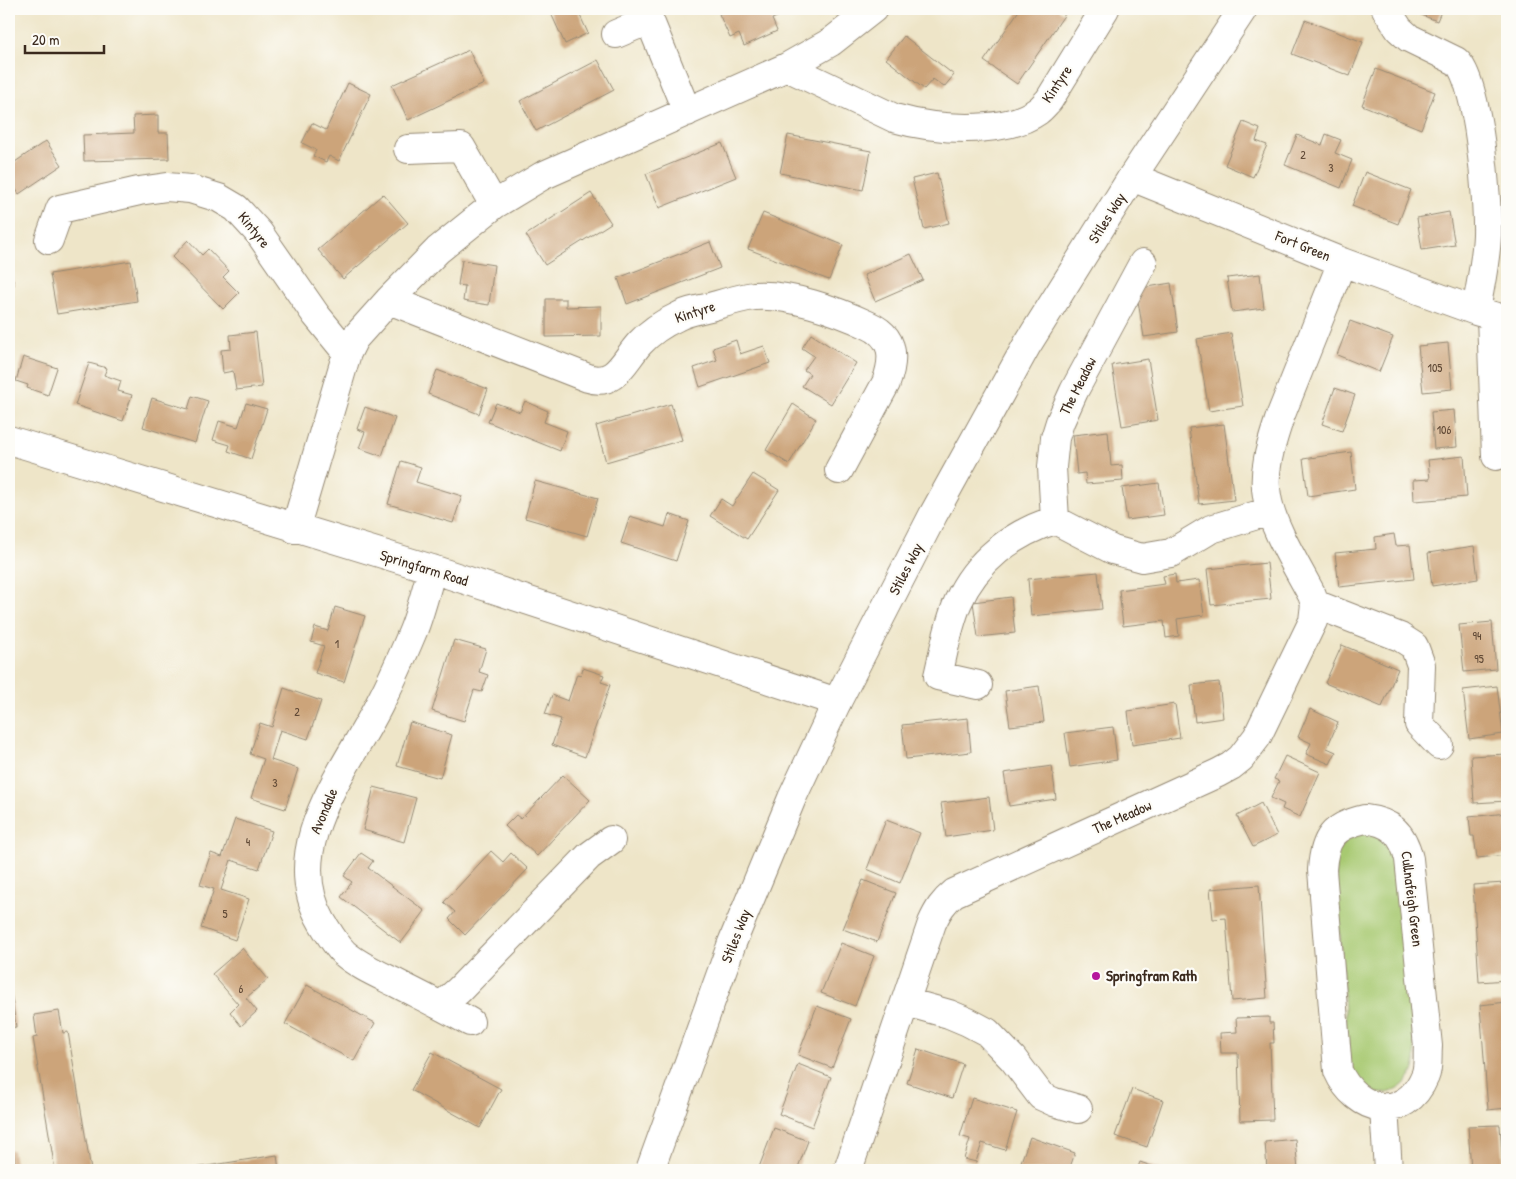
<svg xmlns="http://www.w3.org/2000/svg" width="1516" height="1179" font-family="'Patrick Hand',sans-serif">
<rect width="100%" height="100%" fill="#fdfcf7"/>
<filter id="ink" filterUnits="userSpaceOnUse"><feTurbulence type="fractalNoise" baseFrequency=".02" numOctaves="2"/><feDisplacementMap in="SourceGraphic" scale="10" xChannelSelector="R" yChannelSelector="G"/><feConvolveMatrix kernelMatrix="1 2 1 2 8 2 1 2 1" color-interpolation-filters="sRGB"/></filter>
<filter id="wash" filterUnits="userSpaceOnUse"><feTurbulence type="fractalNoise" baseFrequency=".0096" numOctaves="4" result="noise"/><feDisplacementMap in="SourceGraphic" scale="20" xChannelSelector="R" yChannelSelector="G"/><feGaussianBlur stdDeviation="1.12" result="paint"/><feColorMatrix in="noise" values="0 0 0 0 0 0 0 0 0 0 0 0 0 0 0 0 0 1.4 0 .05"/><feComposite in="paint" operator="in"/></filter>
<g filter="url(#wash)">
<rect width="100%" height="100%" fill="#eee5c8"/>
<path fill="#a7c971" stroke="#717a48" d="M1361,829L1394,841L1415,1053C1415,1058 1416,1064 1414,1069C1408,1087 1386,1100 1367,1090C1360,1086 1354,1076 1349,1070L1335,860C1340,843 1346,839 1361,829Z"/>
<g id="blocks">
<path fill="#cca47a" d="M549,9H577L588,33L565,44Z
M731,9H781L784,14L772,19L777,31L744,46L739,34L730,38L719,14Z
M1020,9H1058L1065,14L1017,84L984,61Z
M1406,9H1442L1437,21Z
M1305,20L1363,42L1350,76L1292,54Z
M904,36L954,75L944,87L933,79L924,89L886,59Z
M469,50L484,84L408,120L392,85Z
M598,60L614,90L536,131L520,101Z
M1376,69L1435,92L1421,129L1362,105Z
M348,83L371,94L339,161L329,156L326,162L313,156L316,150L302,143L312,123L326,130Z
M158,115V133H168L169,159L84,161L83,135L134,133L133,116Z
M1243,122L1260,129L1256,141L1267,145L1253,177L1225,165Z
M1326,134L1341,140L1335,153L1352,160L1341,188L1285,165L1297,135L1322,145Z
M788,135L871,151L863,190L780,173Z
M46,141L62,165L19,194L9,179V166Z
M722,143L736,177L659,208L646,174Z
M1365,172L1411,190L1398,224L1352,206Z
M937,173L949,223L924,229L912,179Z
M591,193L611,223L545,265L526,235Z
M383,194L408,223L343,279L318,250Z
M1449,212L1455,245L1422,250L1417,218Z
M763,213L843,245L829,280L748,249Z
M188,240L202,255L208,249L229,271L223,277L239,293L223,309L172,257Z
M710,242L720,268L627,304L618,278Z
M911,254L923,280L875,301L864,275Z
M462,260L494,265L489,305L463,301L465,286L458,285Z
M131,261L137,301L57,314L50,274Z
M9,263L14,285L9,286Z
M1260,274L1264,308L1232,312L1227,278Z
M1171,283L1178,332L1144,337L1136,289Z
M546,299H566V307L601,306V336L546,337Z
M1350,321L1393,337L1379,372L1337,355Z
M256,332L262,387L236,390L233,371L223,373L221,350L231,349L230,335Z
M1231,333L1243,406L1209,411L1197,339Z
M811,334L856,363L831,404L802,386L810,374L804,370L814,356L802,348Z
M736,340L740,354L764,346L770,363L700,387L694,368L717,360L713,348Z
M1448,343L1452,389L1423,392L1418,346Z
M23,357L57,368L48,395L27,388L28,385L16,381Z
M1148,359L1158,420L1122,426L1112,365Z
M89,363L107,368L104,375L121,381L118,391L132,395L123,421L75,405Z
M437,370L488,389L479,414L428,394Z
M1335,388L1355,395L1342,431L1322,424Z
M192,396L208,401L195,443L143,427L152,398L188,409Z
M525,401L548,411L544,422L567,431L560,451L488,422L496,403L520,412Z
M246,403L267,409L251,459L228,451L230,445L213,440L219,421L238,427Z
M671,404L682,440L606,462L596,426Z
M793,404L816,419L789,464L766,450Z
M365,407L395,418L382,456L359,448L365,432L357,429Z
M1454,410L1457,447L1434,449L1431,412Z
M1224,424L1234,500L1199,504L1189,428Z
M1108,431L1111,466L1122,465L1123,481L1086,484L1085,473L1077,474L1073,435Z
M1351,452L1355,489L1308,496L1303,459Z
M1464,456L1467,497L1414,501L1413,480L1430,479L1428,460Z
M401,461L421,467L416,482L462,496L453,523L388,504Z
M753,474L779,490L747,539L710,516L721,499L732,506Z
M535,481L598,498L587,536L525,518Z
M1159,483L1164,515L1127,520L1122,488Z
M669,514L689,521L676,561L621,543L630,516L665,527Z
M1394,534L1396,546L1410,545L1414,579L1339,587L1335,553L1376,549L1375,537Z
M1474,546L1478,579L1432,586L1428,553Z
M1267,563L1271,599L1211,605L1207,569Z
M1098,572L1102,609L1031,616L1028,579Z
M1175,574L1176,583L1199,580L1204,615L1177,619L1179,636L1166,638L1164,621L1123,626L1119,590L1165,584L1163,576Z
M1011,597L1015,633L978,637L973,602Z
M335,607L365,616L344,682L315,673L324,646L311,642L315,627L328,631Z
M1492,622L1496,669L1464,672L1459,625Z
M454,640L486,649L479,672L488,675L482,692L474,690L464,721L432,711Z
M1342,645L1398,669L1382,707L1325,683Z
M583,668L604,675L601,682L610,685L585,757L552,745L561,719L545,714L552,695L568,701L577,674L581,675Z
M1219,682L1223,718L1195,722L1191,685Z
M1039,686L1044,722L1010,726L1005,691Z
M1497,686L1503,734L1469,739L1463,690Z
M284,688L321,701L308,739L280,730L271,760L298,769L285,809L251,798L264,759L250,754L260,723L272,727Z
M1175,704L1180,738L1132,745L1128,711Z
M1310,709L1338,722L1327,748L1336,752L1330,764L1306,754L1311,743L1298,737Z
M968,718L971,752L906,759L902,725Z
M410,722L452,735L440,778L397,766Z
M1113,727L1117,760L1070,767L1065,733Z
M1506,754L1507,760V801L1474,803L1471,756Z
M1285,756L1320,772L1300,817L1282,809L1284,804L1271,798L1279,781L1274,779Z
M1052,766L1056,799L1009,806L1004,773Z
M563,775L590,800L537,856L505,826L516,815L521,819Z
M374,787L416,798L404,842L363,830Z
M989,797L993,830L946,837L941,803Z
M1261,803L1277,835L1253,847L1237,816Z
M1507,813V855L1477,858L1474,836H1471L1469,817Z
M235,819L272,831L259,869L231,860L221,890L249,899L235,940L201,928L214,889L200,885L211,853L222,857Z
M886,820L920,833L900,883L867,869Z
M491,851L503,862L511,853L528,869L465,935L449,919L455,912L444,902Z
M361,853L373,861L368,868L425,911L401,943L341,897L352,882L344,876Z
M863,880L896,893L877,942L843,929Z
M1505,883L1507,916V980L1479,982L1473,885Z
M1259,885L1267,998L1232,1001L1226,918L1213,919L1210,889Z
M841,943L874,956L855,1006L821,993Z
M242,948L268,979L246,998L257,1011L241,1026L230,1012L238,1004L212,974Z
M307,985L375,1023L354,1061L285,1024Z
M9,992H11L16,1027L9,1028Z
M1507,1002V1108L1488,1110L1480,1005Z
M817,1006L851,1019L832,1068L798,1055Z
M59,1011L63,1033L68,1032L91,1170H55L33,1038L37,1037L34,1015Z
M1269,1017V1023H1273L1274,1043H1270L1273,1120L1240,1121L1238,1053H1221L1220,1033L1237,1032L1236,1018Z
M918,1049L963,1064L952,1098L907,1083Z
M432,1052L501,1089L480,1128L411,1090Z
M798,1064L831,1077L812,1127L779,1114Z
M1132,1089L1163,1100L1147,1147L1115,1136Z
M972,1098L1017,1112L1005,1150L982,1143L976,1162L964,1159L970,1139L960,1136Z
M1500,1125L1503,1170H1471L1468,1126Z
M774,1128L808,1141L797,1170H758Z
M1030,1137L1075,1153L1069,1170H1018Z
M1295,1139L1298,1170H1267L1265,1142Z
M9,1150H13L16,1170H9Z
M277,1155L279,1170H188V1169Z
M1140,1162L1163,1170H1137Z"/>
</g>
</g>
<g filter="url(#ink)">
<use href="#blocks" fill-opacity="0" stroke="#948873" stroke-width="1"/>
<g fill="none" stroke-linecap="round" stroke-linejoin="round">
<defs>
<path id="minor" d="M645,9L687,112
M1386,9L1399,29L1409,38L1456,61C1479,79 1488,204 1487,235C1486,261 1480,286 1476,311
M616,34L649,20
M787,67L894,118C932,129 1003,136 1038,111C1042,108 1045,104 1049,100L1105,9
M408,149L461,147L494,205
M1132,177L1342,262L1476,311L1507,320
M49,240L60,209L139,191L167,187L190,189L219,198L236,208L259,233L316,315L347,353
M389,300L588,378C616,387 624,360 640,343C650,332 664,323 677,317C687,311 699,310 710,307C724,303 739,298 754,296C788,293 838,311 868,325C895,337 895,358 886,383L839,470
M1491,316L1496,456
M9,440L432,569L837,702
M1055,520L1052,467L1055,438L1060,422L1074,391L1143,263
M295,529L347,353L354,339L389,300L438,250L494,205L542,176L787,67L831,42L873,9
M432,569C426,590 421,611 413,631C403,655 392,680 380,703C348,768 278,847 322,922C329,933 335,944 344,953C359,966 378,974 396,983C421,996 446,1008 470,1022
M1315,604L1400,637L1414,646L1421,665L1419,724L1439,745
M978,685L938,676C944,651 948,625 958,602C976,561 1013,533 1055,520L1113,550L1142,558L1171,553L1211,529L1270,511
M1365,819C1391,822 1403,833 1409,859L1428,1046C1427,1056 1429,1067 1425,1076C1405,1124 1356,1112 1338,1071L1322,870C1324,838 1333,826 1365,819Z
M906,1002L949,1014L968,1022L987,1032L1013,1059L1041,1096L1054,1102L1078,1109
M441,1006L459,990L589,856L611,840
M1384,1108L1388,1170
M848,1170L932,923C938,910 943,902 954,893L1218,773L1231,766L1241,758L1257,737L1313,621L1315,604L1312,595C1298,568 1271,525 1267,496C1262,469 1272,442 1280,417L1342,262"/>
<path id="major" d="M650,1170L732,943L792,798L837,702L933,515L1027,345L1132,177L1243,9"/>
</defs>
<use href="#minor" stroke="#948873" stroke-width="30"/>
<use href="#major" stroke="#948873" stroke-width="30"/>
<use href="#minor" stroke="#fff" stroke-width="28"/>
<use href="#major" stroke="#fff" stroke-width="28"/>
</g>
</g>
<circle fill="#b5179e" stroke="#fdfcf7" stroke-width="2" cx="1096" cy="976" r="5"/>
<g text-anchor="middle" stroke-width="4.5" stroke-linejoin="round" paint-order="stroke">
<g font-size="12" fill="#5f4835">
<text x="1303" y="159">2</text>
<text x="1331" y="172">3</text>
<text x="1435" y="372">105</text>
<text x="1444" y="434">106</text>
<text x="1477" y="640">94</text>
<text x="337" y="648">1</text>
<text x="1479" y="663">95</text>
<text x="297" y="716">2</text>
<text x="275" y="787">3</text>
<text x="248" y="846">4</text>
<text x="225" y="918">5</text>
<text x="241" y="993">6</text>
</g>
<g font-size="15" fill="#3b2a1e" stroke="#fdfcf7">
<text transform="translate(1057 84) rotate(-56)" y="5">Kintyre</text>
<text transform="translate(1107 218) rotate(-58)" y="5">Stiles Way</text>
<text transform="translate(254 230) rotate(51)" y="5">Kintyre</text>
<text transform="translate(1303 246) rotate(22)" y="5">Fort Green</text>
<text transform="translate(695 312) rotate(-18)" y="5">Kintyre</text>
<text transform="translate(1078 386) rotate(-63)" y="5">The Meadow</text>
<text transform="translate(424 568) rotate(17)" y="5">Springfarm Road</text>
<text transform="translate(906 569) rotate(-63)" y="5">Stiles Way</text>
<text transform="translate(324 811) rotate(-67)" y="5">Avondale</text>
<text transform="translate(1122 817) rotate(-24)" y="5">The Meadow</text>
<text transform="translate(1412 899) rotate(83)" y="5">Cullnafeigh Green</text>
<text transform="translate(736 936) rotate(-69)" y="5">Stiles Way</text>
</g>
<g font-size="15" font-weight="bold" fill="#3b2a1e" stroke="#fdfcf7" text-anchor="start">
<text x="1106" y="981">Springfram Rath</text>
</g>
</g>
<rect width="1516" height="1179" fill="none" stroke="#fdfcf7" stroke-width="30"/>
<path d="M25 45v8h79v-8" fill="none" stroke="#3b2a1e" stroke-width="2.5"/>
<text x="32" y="45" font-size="15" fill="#3b2a1e" stroke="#fdfcf7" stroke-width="4" paint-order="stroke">20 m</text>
</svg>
